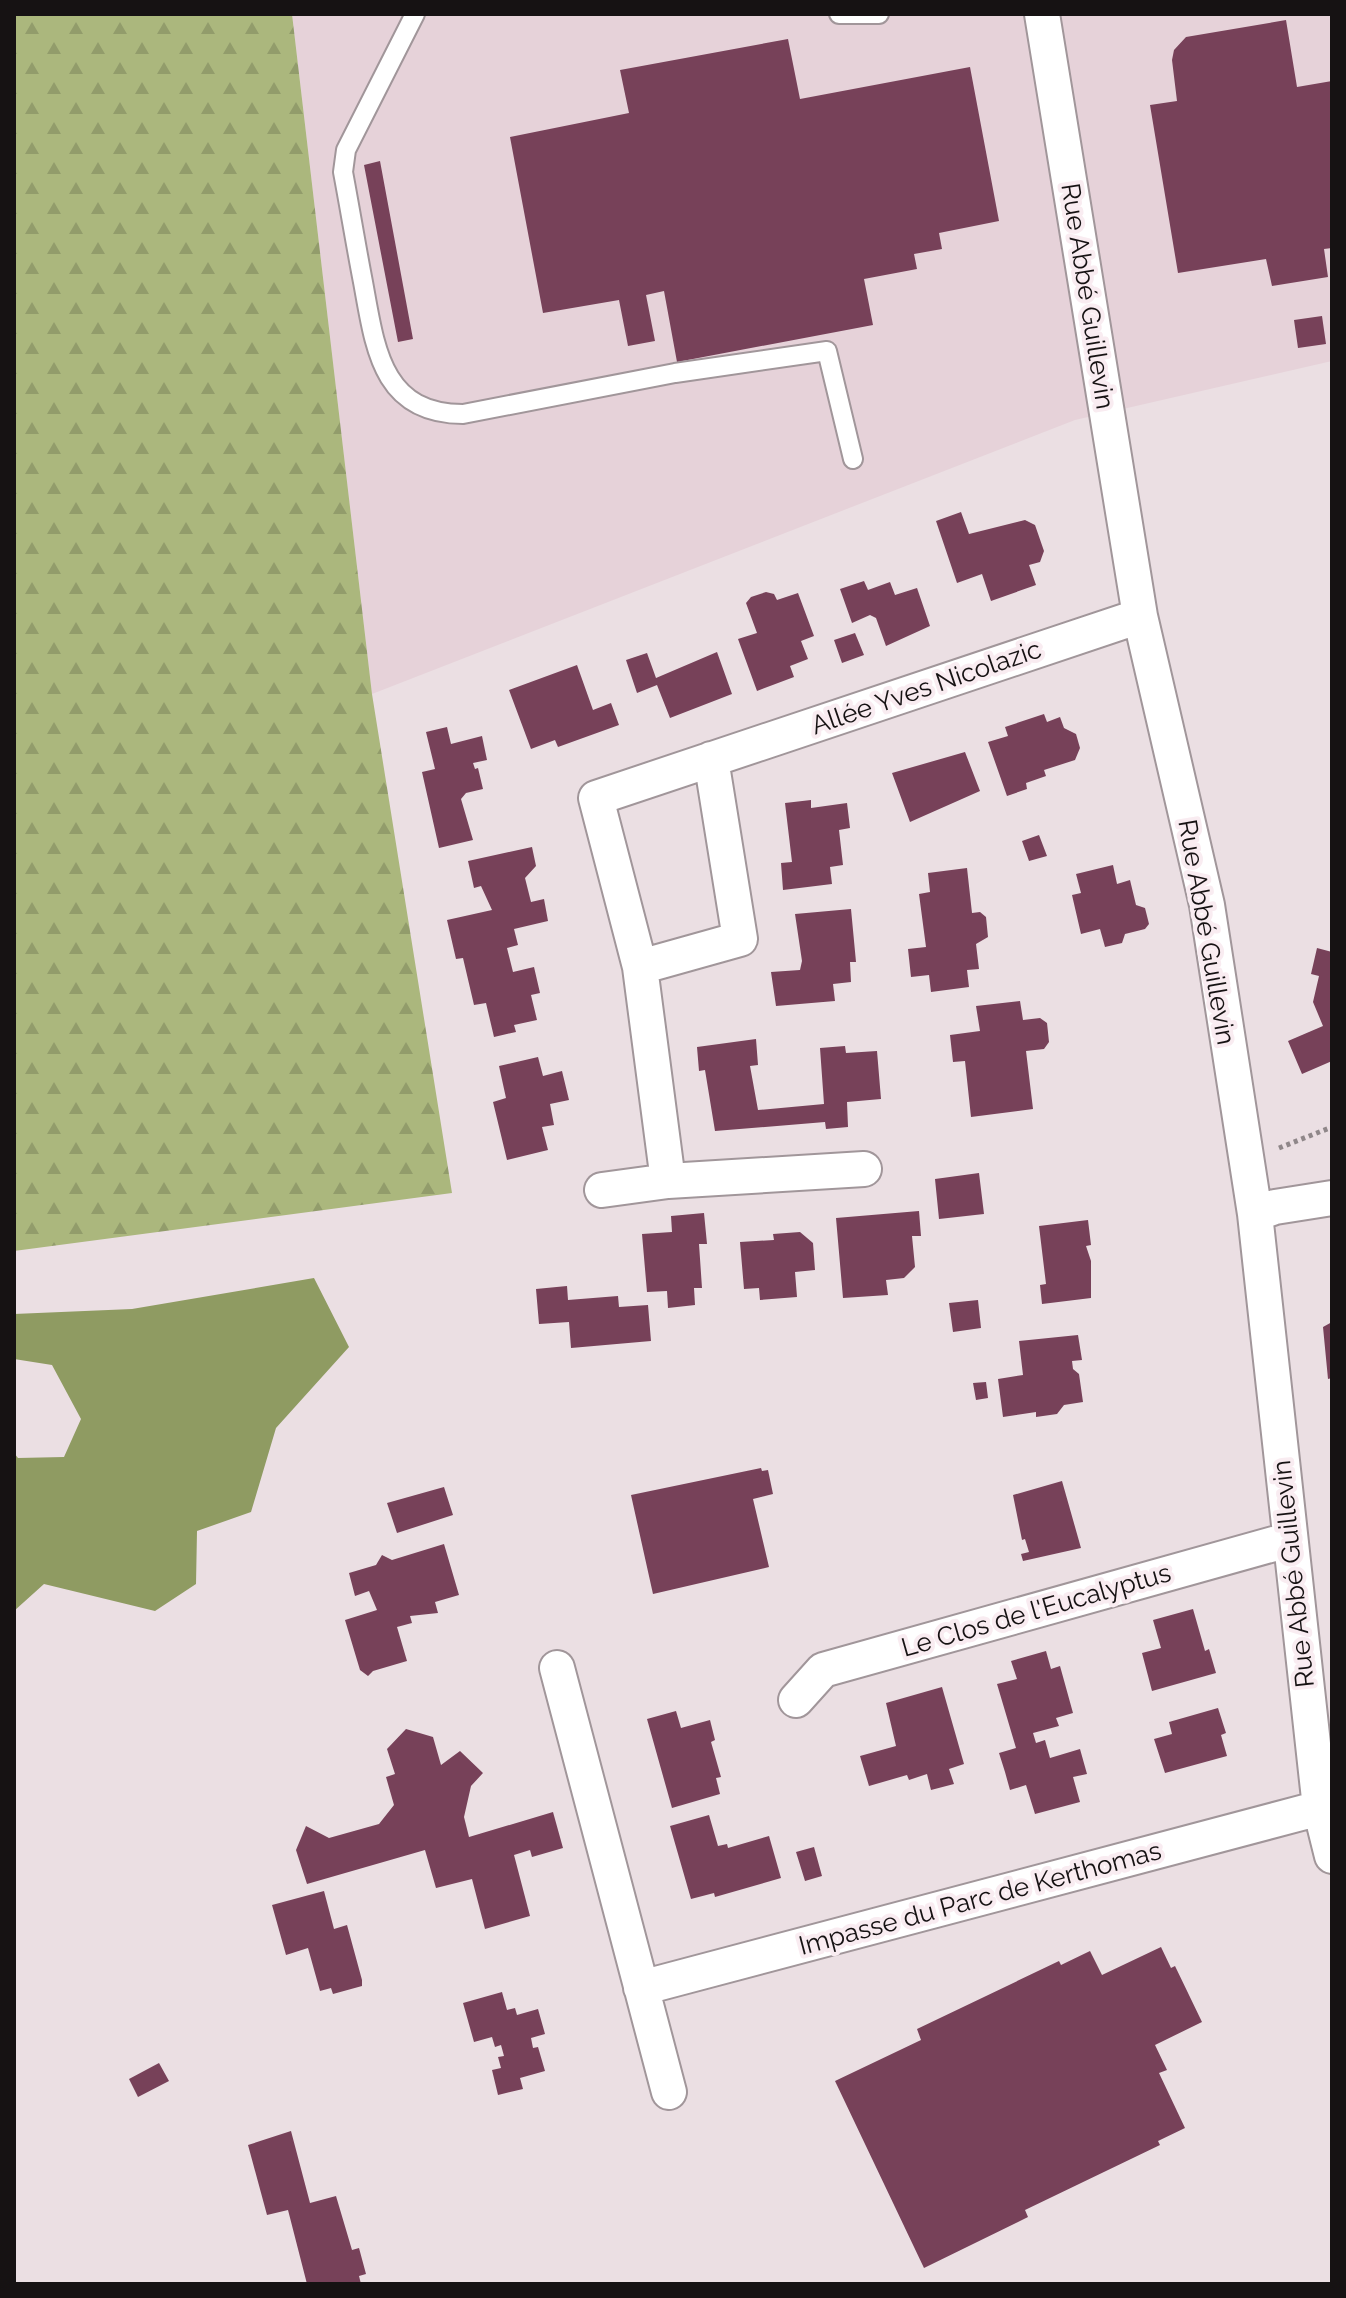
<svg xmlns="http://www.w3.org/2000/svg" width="1346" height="2298" font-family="Raleway,sans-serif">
<defs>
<pattern id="forest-firs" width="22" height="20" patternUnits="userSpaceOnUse" patternTransform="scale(2)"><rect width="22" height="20" fill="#abb77d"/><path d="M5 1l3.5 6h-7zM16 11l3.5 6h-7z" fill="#929c6b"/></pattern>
</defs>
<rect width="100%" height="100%" fill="#ebdfe3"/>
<path fill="#e6d2d9" d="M292,14H1332V361L1075,420L372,694Z"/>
<path fill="url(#forest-firs)" d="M14,14H292L372,694L452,1193L14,1251Z"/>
<path fill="#8f9b62" d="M314,1278L349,1347L276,1428L251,1512L197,1531L196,1584L155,1611L44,1584L14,1611V1453L18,1458L64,1457L81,1419L52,1365L14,1359V1314L132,1309Z"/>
<path fill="#774159" d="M1286,20L1297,87L1332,81V248L1324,249L1328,277L1272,286L1266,259L1178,273L1150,105L1177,101L1172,60L1174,50L1186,37Z
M788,39L800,99L970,67L999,221L939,233L942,249L914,254L917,269L864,279L873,325L677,362L664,291L646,295L655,341L628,346L619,300L543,313L510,137L629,113L620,70Z
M380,161L413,339L398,342L364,165Z
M1322,316L1326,344L1298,348L1294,320Z
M961,512L969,534L1025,520L1035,525L1044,551L1040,562L1029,565L1036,585L991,601L982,574L957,583L936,521Z
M864,581L868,590L890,582L895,595L917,588L930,626L886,646L876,618L870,615L852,623L840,589Z
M766,592L774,594L777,600L798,593L814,636L801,641L808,659L790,666L794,677L757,691L738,639L757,633L746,603L751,597Z
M855,633L864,655L842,663L834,640Z
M717,652L732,694L670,718L657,685L637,693L626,660L647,653L656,678Z
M577,665L593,710L611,703L619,725L558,747L555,740L531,749L509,690Z
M1044,714L1047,722L1060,717L1064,728L1076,734L1080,748L1075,760L1044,770L1046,776L1026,783L1027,789L1007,796L988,742L1008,736L1005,727Z
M447,727L451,744L482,736L487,760L473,763L475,769L478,768L483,789L466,793L461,799L473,840L439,848L422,772L435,769L426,732Z
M965,752L980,791L910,822L892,773Z
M811,800V808L847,803L850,828L839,830L843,865L830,867L832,884L783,890L781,863L792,862L785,803Z
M1039,835L1047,856L1029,861L1022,841Z
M532,847L536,866L525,878L531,902L544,899L548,921L514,929L518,945L507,948L513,972L534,967L540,993L531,995L537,1020L514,1025L516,1032L494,1037L486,1003L474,1005L463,958L456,959L447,920L492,910L481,886L474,888L468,861Z
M1113,865L1117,884L1130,880L1136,905L1145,908L1149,924L1145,929L1125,934L1122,943L1105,947L1100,929L1081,934L1072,895L1081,893L1076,874Z
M967,868L972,913L980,912L986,917L988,937L976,944L979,969L967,970L969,987L931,992L929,975L911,977L908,949L926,947L919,894L930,892L928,873Z
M851,909L856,962H850L851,982L833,984L835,1001L776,1006L771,972L800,970L802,961L795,914Z
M1317,948L1332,952V1061L1302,1074L1288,1041L1323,1026L1313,1002L1319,976L1311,974Z
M1020,1001L1023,1020L1040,1018L1047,1023L1049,1042L1044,1049L1026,1051L1033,1109L971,1117L965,1061L953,1062L950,1035L980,1031L976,1006Z
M756,1039L758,1065L750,1066L758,1110L824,1104L820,1048L845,1046L846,1053L877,1051L881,1099L847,1102L848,1127L826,1129L825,1122L715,1131L705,1070L699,1071L697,1047Z
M538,1057L543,1076L562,1071L569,1100L550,1104L554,1125L542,1127L548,1150L507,1160L493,1102L506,1098L499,1066Z
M979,1173L984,1214L939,1219L935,1179Z
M919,1211L921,1236H912L915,1267L904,1278L886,1280L888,1295L843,1298L836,1218Z
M704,1213L707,1244H699L702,1288H694L695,1305L668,1308L667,1291L647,1292L642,1234L672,1232L671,1216Z
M1088,1220L1091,1245L1086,1246L1091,1261V1298L1042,1304L1040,1285L1046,1284L1039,1226Z
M800,1232L813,1243L815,1270L795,1272L797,1297L760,1300L759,1288L744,1289L740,1242L774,1240L773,1234Z
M567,1286L568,1300L618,1296L619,1307L648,1305L651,1341L571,1348L569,1322L539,1324L536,1289Z
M978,1300L981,1328L953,1332L949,1303Z
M1332,1322V1378L1328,1379L1323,1327Z
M1078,1335L1082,1360L1072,1361L1073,1369L1079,1374L1083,1402L1064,1405L1057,1414L1036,1417V1412L1003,1417L998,1379L1023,1375L1019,1341Z
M986,1382L988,1398L976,1400L973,1383Z
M761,1468L762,1471L768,1470L773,1494L753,1499L769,1567L653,1594L631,1495Z
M1062,1481L1081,1548L1023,1561L1021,1554L1029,1552L1025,1539L1022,1540L1013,1495Z
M444,1487L453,1515L397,1533L387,1503Z
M444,1544L459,1595L435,1602L438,1613L410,1616L412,1623L397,1627L407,1661L373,1671L368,1676L360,1670L345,1620L377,1610L369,1591L355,1596L349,1573L376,1565L382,1555L392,1560Z
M1193,1609L1205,1651L1209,1649L1216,1673L1152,1691L1142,1653L1161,1648L1153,1620Z
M1046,1651L1051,1669L1060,1666L1073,1713L1056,1718L1059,1726L1033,1733L1036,1743L1045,1740L1050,1758L1080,1749L1087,1774L1073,1777L1080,1802L1035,1814L1026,1785L1010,1790L1005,1772L999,1753L1016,1748L997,1684L1017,1679L1011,1661Z
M942,1687L964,1764L949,1769L954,1784L931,1790L927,1774L909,1780L907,1775L869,1786L860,1756L896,1746L886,1703Z
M1218,1708L1226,1733L1221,1735L1227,1756L1165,1773L1154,1739L1172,1734L1169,1722Z
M676,1711L681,1728L710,1720L715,1740L711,1742L721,1777L716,1778L720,1794L672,1808L647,1719Z
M406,1729L433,1737L441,1765L460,1751L483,1773L471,1786L464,1817L469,1837L553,1812L563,1848L532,1857L530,1850L514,1855L530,1916L485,1929L472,1879L436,1888L425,1850L307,1884L296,1850L306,1826L329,1838L379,1824L394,1805L386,1777L395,1774L387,1749Z
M709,1815L718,1846L727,1844L728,1848L769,1836L781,1878L715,1897L714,1893L691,1899L670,1826Z
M814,1847L822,1876L805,1881L796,1852Z
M324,1891L334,1929L347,1925L362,1980V1986L333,1994L331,1988L320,1991L308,1948L286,1955L272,1905Z
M1161,1947L1171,1968L1175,1966L1202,2022L1155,2045L1167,2070L1159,2073L1185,2128L1158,2141L1160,2145L1025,2210L1028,2217L924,2268L835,2081L921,2040L917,2029L1059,1961L1061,1965L1090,1951L1102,1975Z
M502,1992L507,2010L515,2008L517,2015L538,2009L545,2034L531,2038L533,2048L538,2047L545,2071L520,2078L523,2089L498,2095L492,2070L501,2068L498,2057L504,2056L501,2045L495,2047L492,2037L474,2042L463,2003Z
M159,2063L169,2081L138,2097L129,2079Z
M291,2131L310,2203L336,2196L352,2250L359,2248L366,2274L359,2276L361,2284H307L288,2210L267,2215L248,2145Z"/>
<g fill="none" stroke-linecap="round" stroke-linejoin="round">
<defs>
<path id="lane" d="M415,14L346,150L343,172C350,209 356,246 363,282C375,347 381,414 463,414L675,373L827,351L853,459
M839,14H879"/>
<path id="street" d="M1042,14L1140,616L1207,905L1255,1214L1320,1808L1332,1856
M711,759L740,939L640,967L596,798L1140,616
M640,967L668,1181
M602,1190L668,1181L864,1169
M1255,1214L1275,1207L1332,1198
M557,1668L669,2092
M796,1700L823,1670L1288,1540
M641,1988L1320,1808"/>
</defs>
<use href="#lane" stroke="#a1969a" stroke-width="22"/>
<use href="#street" stroke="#a1969a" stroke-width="38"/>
<path stroke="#8f8789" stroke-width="5" stroke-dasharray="4 4" stroke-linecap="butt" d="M1279,1148L1332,1127"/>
<use href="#lane" stroke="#fff" stroke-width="18"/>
<use href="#street" stroke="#fff" stroke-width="34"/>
</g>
<g text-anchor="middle" stroke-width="8" stroke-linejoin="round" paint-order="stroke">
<g font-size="26" fill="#161213" stroke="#f9ecf1">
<text transform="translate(1088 296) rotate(81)" y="9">Rue Abbé Guillevin</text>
<text transform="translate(926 687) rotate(-19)" y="9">Allée Yves Nicolazic</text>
<text transform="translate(1207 932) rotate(80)" y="9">Rue Abbé Guillevin</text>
<text transform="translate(1293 1574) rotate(-96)" y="9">Rue Abbé Guillevin</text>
<text transform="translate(1036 1610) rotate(-16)" y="9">Le Clos de l'Eucalyptus</text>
<text transform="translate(980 1898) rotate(-15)" y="9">Impasse du Parc de Kerthomas</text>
</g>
</g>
<rect width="1346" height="2298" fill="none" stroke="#161213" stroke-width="32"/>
</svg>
